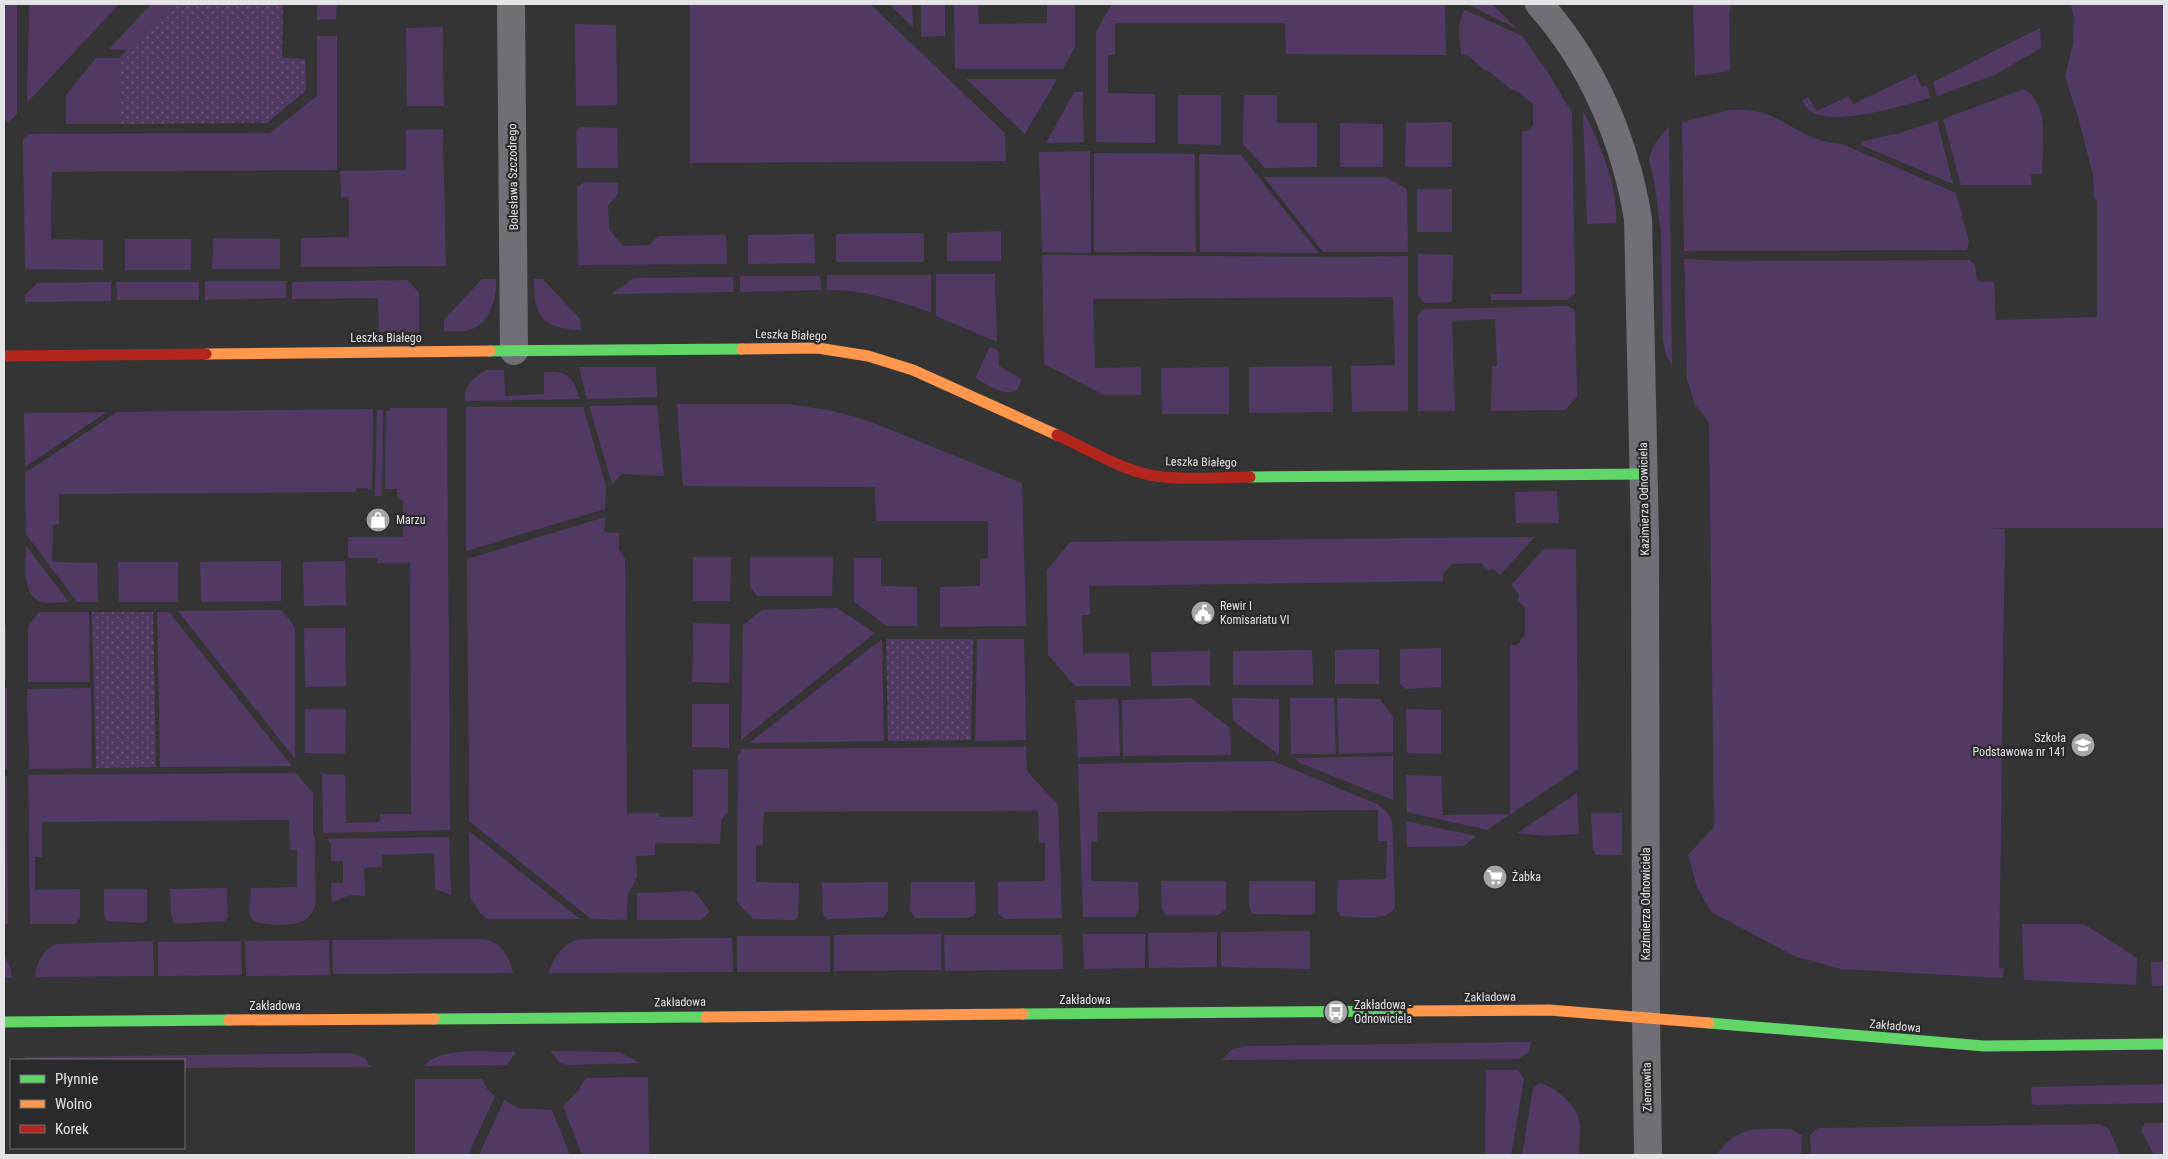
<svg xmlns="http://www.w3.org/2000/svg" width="2168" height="1159" font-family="'Roboto Condensed',sans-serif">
<defs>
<pattern id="park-dots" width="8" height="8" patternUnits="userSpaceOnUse" patternTransform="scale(1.25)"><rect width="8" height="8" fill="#513964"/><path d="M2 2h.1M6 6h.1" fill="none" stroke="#6a567a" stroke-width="1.8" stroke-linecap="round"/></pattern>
</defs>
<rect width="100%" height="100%" fill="#343434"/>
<path fill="#513964" d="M4,4H17V114L8,123L4,118Z
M29,4H119L27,103Z
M151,4H172L127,50L109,49Z
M317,4H337L336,19L317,20Z
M690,4H870L1005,133L1006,161L690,163Z
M889,4H912L913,27Z
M921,4H945V36L921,37Z
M954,4H978L979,24L1047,23V4H1075V47L1063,69H955Z
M1112,4H1445L1446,55L1286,54L1285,23H1115V55H1108V93L1155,94V143L1096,142V32Z
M1467,4H1492L1517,29Z
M1693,4H1731L1729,12L1730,71L1695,76Z
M2071,4H2164V528H1988L2005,529L1999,968H2004L2003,978L1841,969L1794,956L1711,912L1697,887L1688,855L1714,827L1709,422L1695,405L1687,379L1684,259L1732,261L1969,260L1975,265L1977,281L1994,282L1996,320L2097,317V201L2094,198L2093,175L2078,117L2065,76L2073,44L2074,19Z
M1465,10L1522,36L1549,74L1572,113L1575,294L1567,300H1491V294H1522V131H1527L1533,125V104L1520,93L1512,90L1487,70L1485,71L1468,55L1461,54C1460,40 1456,21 1465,10Z
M575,24L616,25L617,105L576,106Z
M443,27L444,106H407L406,28Z
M2040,28L2041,48L1995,75L1937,96L1933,82Z
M317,36H337V170L52,172L51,239L103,240V270L25,269L23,140L29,134L270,133L317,96Z
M96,58H119V124H66V95Z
M1916,74L1921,86H1927L1930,98C1903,106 1844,123 1818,115C1809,112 1806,107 1802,100L1808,97L1817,111L1849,96L1853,104Z
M966,79H1057L1025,134Z
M2024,89C2051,105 2042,147 2042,174H2031L2032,185H1961L1943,119Z
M1074,92H1083L1084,142L1046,143Z
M1178,95H1221V145L1178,144Z
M1244,95H1277V123H1317V167L1265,168L1243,144Z
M1730,110C1744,109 1757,110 1769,115C1797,127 1810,142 1842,144L1956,193L1969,241L1967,250L1684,251L1682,122Z
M1583,111C1600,143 1618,185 1616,223L1587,224Z
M1937,121L1953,184L1861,145V142L1899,133Z
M1452,122V167H1405L1406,123Z
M1340,123L1383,124V167H1340Z
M1669,126L1672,365L1666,355L1663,340L1661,233L1655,186L1649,158L1653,146Z
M580,127L617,128L618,168H577L576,132Z
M443,129L446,266L301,267V238L349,237V197H341L340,171L406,170V130Z
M1090,151L1091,253L1042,252L1039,152Z
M1094,153L1195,154L1196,252H1094Z
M1199,154L1241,155L1319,253L1200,252Z
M1264,177H1385L1407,189L1408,252H1323Z
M585,182L618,183V194L608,205L609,229L623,246L649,245L658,236L726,235L727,264L578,265L577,187Z
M1417,189H1452V232H1417Z
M1001,231V261H947V233Z
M924,233V262H836V234Z
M814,234L815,263L748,264V235Z
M213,238L280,239V269H212Z
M125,239H191V270H125Z
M1418,254L1453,255L1452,302L1425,303L1418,296Z
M1042,255L1350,257L1408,256V411L1352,412L1351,366L1395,365L1393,297L1093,299L1095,368L1141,367V395H1104L1044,364Z
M936,274H995L997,342L936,316Z
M827,275H931V313C898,300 864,290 827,290Z
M740,276H820L821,290L740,292Z
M733,277L734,292L611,294L634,278Z
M482,279H496C497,300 489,328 464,331C458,332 451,331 444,331V320Z
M534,279H543L580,319L581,330C541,328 534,317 534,279Z
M408,280L419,293V332H379L378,298L292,299V282Z
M205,281H286V298L205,300Z
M111,282V301L25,302V295L37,283Z
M116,282H199V300H117Z
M1568,306L1575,310L1577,397L1565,410L1491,411L1492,366H1497L1495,319L1452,321L1455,411H1418V315L1424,309Z
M990,347L998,350L999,366L1022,379L1017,390C1003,397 987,384 975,378Z
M1332,366L1333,412L1249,413V367Z
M579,367H656L657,397L587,399Z
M1229,367V414H1162L1161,368Z
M486,370H504L505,396L544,394V372C569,370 573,378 580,399L465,401C463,386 474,377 486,370Z
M677,404H788L833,411L869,421L1022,483L1026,626L940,627V587L980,586V559L988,558V521H876L875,487L683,486Z
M657,405L664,476L622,474L612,484L589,406Z
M466,407H583L606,486L605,509L466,551Z
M390,408H447L450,830L323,833L322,774L345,775L346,823L380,822V814H411L410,563H378L377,558H348V537H403V501L397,497V489H385L386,411H389Z
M373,409L372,489L356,488V492L59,494V524L53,525L52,562L97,563L98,602H77L26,534L25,473L117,412Z
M377,410H383L382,496H375Z
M107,412L25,467L24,413Z
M4,465L5,588L4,590Z
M1557,491L1559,523H1516L1515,492Z
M605,517L604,532L619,533V549L625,559L627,813H659V817H693V770L728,769V812L721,820L720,844L655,843V855L636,856L637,877L628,894L627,920L591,919L469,821L467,559Z
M1535,537L1500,575L1493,569L1488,570L1481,563L1452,564L1443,574V581L1089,586L1090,615H1082L1083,653H1129L1131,686H1075L1048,655L1047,570L1070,542Z
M26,546L69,602C60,602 50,604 42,602C21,597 26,562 26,546Z
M1544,549H1575L1576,551L1578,769L1487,830L1407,812L1406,775L1441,776L1443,815L1510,814V645H1517L1525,635V607L1518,601L1519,594L1511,585Z
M693,557H731L730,601H693Z
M750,557H833L832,596H757L750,586Z
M854,558H881V586L917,587V626H887L854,602Z
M281,561V601L201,602L200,562Z
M345,561L346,605L304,606L303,562Z
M118,562H178V602H119Z
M837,608L875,633L741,740L743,625L762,610Z
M282,610L295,628V759L178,611Z
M39,612H89L90,682H28V626Z
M157,612H169L292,766L160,767Z
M693,623L730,624L729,683L692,682Z
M4,624L6,626V681H4Z
M304,628H345L346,686L305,687Z
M882,639L884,741L749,743Z
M977,639H1024L1026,740L975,741Z
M1441,648V687L1406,689L1400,684V649Z
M1379,649V684H1335V650Z
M1312,650L1313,685H1233V651Z
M1210,651V685L1152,686L1151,652Z
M4,688H7V769H4Z
M91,688L92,768L29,769L27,689Z
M1191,698L1230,728L1231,755L1123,756L1122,700Z
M1232,698L1279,699V755L1233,721Z
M1290,698H1334L1336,754H1291Z
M1337,698L1380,699L1393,717V752L1339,754Z
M1118,699L1120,756L1078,757L1075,700Z
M692,704H729V748L692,747Z
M305,709H346L345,754L305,753Z
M1406,709L1441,710V754L1407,753Z
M1026,747L1027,771L1058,805L1062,918L1005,919L998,914V882L1045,881V843H1039L1038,811L764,812L763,845L756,846V882L799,883L798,917L794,920L753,919L737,902L738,755L741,753V749Z
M1393,756V800L1297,762L1296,758Z
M1273,761L1377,804L1387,812L1392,821L1395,906C1390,923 1356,917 1341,916L1337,910L1338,880L1386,879L1387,841H1378V810L1098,812L1097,842H1091V881L1138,882L1139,909L1135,917H1083L1078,764Z
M296,773L313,793V833L315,838L316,901C314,910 310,918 301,922C293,926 257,926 252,919C247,912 251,896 251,888L297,887V850H290L289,820L42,822V857H35V890L80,889V918L75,924H30L28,775Z
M4,776H7L8,924H4Z
M1577,793L1579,834L1545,836L1517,833Z
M1591,813H1622V855H1597L1593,850Z
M1406,821L1476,836L1464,846L1407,847Z
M469,831L580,919H487L480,913L470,897Z
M449,837L451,895L435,889L434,853L382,855V867L364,868L365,896L349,895L332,903L331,883H343V861H331V845L327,839Z
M1161,881H1226V909L1218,915H1166L1162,909Z
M1249,881H1315V911L1311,915H1307L1252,914L1249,907Z
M888,882V911L884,917L828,919L823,915L822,883Z
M911,882H975L976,912L974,916L966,918H915L910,910Z
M227,888L228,918L225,921L178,924L174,923L171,914L170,889Z
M104,889H147V920L142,923L107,921L104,915Z
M694,891L710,911L701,920H637V893Z
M2022,924H2084L2137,958L2136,985L2024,980Z
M1310,931V969L1221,967V932Z
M1217,932V967L1149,968L1148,933Z
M941,934V970L834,971V935Z
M1083,934H1145V968L1084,969Z
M944,935H1062L1063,969L945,971Z
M737,936H830V972H737Z
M732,938L733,972L549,973C554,956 562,944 580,939Z
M484,939C501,942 510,957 513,973L333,974L332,940Z
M329,940L330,975L246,976L245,941Z
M153,941L154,976L35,977C36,964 43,949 56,944Z
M241,941L242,975L158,976V942Z
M4,955L11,969L12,978H4Z
M2151,962H2164V986H2152Z
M1531,1042L1529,1052L1519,1059L1222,1060L1231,1050L1247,1046Z
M550,1051L619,1052L640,1063L568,1065L560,1063Z
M516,1052L507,1065L424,1066C443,1045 490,1053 516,1052Z
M351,1053L365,1058L371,1067L184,1068V1060H23L28,1057H35Z
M1486,1070H1518L1524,1079L1511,1155H1485Z
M648,1077L649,1155H582L563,1106L577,1092L586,1078Z
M415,1079H482L487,1089L495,1096L468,1155H415Z
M1540,1083C1557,1088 1577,1105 1580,1124C1581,1134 1579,1145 1579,1155H1522L1533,1088Z
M2164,1084V1103L2035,1105L2032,1104L2031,1087Z
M504,1100L518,1108L552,1110L570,1155H479Z
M2145,1123H2164V1155H2154L2141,1130Z
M2099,1124L2109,1129L2120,1155L1811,1154L1810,1135L1818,1128Z
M1791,1129L1802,1135L1801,1155L1717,1154C1740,1124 1757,1129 1791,1129Z"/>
<path fill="url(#park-dots)" d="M172,4H283L282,58L305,59L306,90L267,123L119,124V58Z
M92,612H153L156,767L96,768Z
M886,639H973L971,740L888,741Z"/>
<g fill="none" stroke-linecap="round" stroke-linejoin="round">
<path stroke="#726e75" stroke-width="28" d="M511,4L514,351
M1539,4C1592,63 1625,140 1638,219L1645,538L1646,1019L1648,1155"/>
<path stroke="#63d668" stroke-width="11" d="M490,351L742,349
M1250,477L1643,474
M1023,1014L1407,1011
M434,1019L706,1017
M4,1022L229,1020
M1709,1023L1984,1046L2164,1044"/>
<path stroke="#ff974d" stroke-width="11" d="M742,349L818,348L868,356L913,370L1057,435
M206,354L490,351
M1407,1011L1549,1010L1709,1023
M706,1017L1023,1014
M229,1020L434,1019"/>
<path stroke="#b3261e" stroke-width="11" d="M4,356L206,354
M1057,435C1086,448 1120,469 1150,475C1182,481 1218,477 1250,477"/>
</g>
<defs>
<symbol id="shop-disc" viewBox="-11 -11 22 22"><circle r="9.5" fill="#a6a6a7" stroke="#2a292b"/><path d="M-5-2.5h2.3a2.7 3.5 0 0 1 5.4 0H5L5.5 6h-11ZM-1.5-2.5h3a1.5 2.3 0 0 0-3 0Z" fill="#fff"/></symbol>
<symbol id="civic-disc" viewBox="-11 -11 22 22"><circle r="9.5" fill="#a6a6a7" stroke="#2a292b"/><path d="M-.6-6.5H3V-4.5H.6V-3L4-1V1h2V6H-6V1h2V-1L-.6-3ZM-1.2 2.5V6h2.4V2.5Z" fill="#fff"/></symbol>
<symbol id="school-disc" viewBox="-11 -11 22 22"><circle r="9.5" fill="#a6a6a7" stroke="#2a292b"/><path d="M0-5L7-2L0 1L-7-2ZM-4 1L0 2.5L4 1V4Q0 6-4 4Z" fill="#fff"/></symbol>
<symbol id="supermarket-disc" viewBox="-11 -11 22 22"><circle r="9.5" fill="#a6a6a7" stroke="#2a292b"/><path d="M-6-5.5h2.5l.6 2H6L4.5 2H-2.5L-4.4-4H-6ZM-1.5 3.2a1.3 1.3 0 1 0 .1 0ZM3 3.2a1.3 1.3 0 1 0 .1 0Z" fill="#fff"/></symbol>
<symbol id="bus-disc" viewBox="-11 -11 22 22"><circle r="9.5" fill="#a6a6a7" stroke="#2a292b"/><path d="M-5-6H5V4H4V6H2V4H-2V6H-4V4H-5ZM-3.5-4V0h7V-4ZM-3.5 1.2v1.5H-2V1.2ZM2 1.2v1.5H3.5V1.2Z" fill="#fff"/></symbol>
</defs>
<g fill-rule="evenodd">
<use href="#shop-disc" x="364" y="506" width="28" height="28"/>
<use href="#civic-disc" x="1189" y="599" width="28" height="28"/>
<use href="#school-disc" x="2069" y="731" width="28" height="28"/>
<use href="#supermarket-disc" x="1481" y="863" width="28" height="28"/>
<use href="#bus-disc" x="1322" y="998" width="28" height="28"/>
</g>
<g text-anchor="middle" stroke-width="4.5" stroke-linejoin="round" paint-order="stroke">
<g font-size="12" fill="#e4e3e5" stroke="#2a292b">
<text transform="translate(513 177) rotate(-91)" y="4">Bolesława Szczodrego</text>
<text transform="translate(791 335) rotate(2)" y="4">Leszka Białego</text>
<text x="386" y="342">Leszka Białego</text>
<text transform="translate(1201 462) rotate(1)" y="4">Leszka Białego</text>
<text transform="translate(1644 499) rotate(-91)" y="4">Kazimierza Odnowiciela</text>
<text transform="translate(1646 904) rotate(-90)" y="4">Kazimierza Odnowiciela</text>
<text transform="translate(1490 997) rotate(-1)" y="4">Zakładowa</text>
<text x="1085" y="1004">Zakładowa</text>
<text transform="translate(680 1002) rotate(-1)" y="4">Zakładowa</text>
<text x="275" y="1010">Zakładowa</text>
<text transform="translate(1895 1026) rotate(5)" y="4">Zakładowa</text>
<text transform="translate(1647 1087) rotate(-91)" y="4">Ziemowita</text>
</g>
<g font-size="12" fill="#e4e3e5" stroke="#2a292b" text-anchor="start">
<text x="396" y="524">Marzu</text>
<text x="1220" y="610">Rewir I<tspan x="1220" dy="14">Komisariatu VI</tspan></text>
<text x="2066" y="742" text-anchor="end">Szkoła<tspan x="2066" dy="14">Podstawowa nr 141</tspan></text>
<text x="1512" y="881">Żabka</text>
<text x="1354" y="1009">Zakładowa -<tspan x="1354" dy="14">Odnowiciela</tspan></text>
</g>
</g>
<rect width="2168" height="1159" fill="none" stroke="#e4e3e5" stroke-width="10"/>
<rect x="10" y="1059" width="175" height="90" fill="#2a292b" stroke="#747375"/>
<rect x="20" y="1075" width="25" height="8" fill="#63d668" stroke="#747375"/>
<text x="55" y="1084" font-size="15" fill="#e4e3e5">Płynnie</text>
<rect x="20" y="1100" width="25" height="8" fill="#ff974d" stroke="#747375"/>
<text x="55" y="1109" font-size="15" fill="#e4e3e5">Wolno</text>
<rect x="20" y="1125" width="25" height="8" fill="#b3261e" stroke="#747375"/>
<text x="55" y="1134" font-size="15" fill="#e4e3e5">Korek</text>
</svg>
